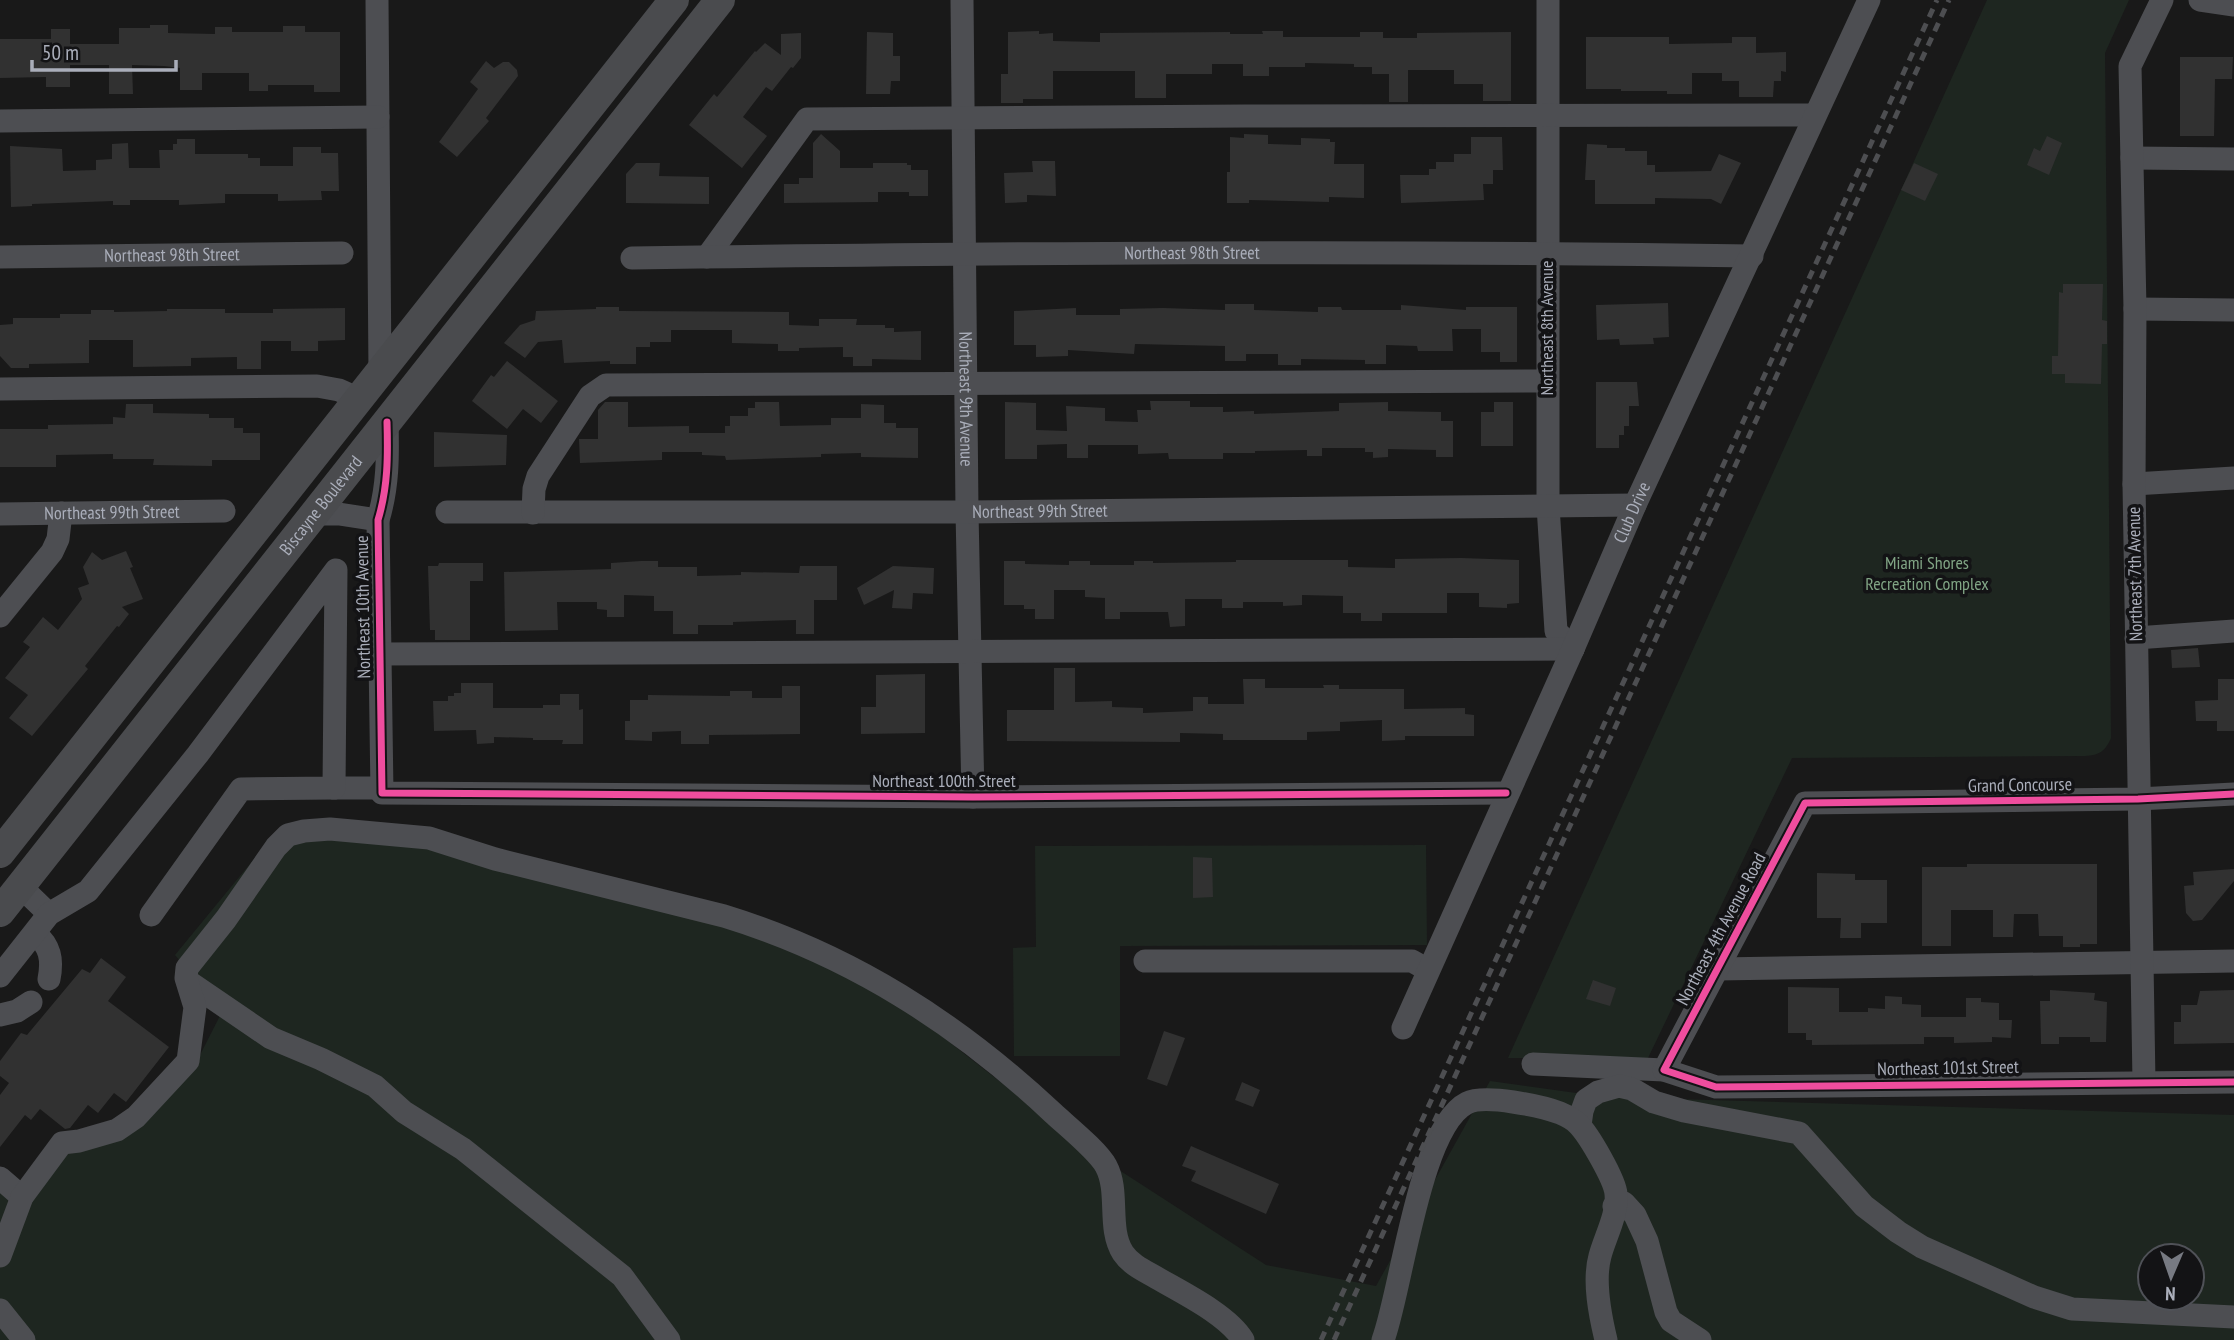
<svg xmlns="http://www.w3.org/2000/svg" width="2234" height="1340" font-family="'PT Sans Narrow',sans-serif">
<rect width="100%" height="100%" fill="#191919"/>
<path fill="#1e2620" fill-rule="evenodd" d="M1987,0H2129L2105,53L2111,738C2105,752 2099,755 2085,756L1792,758L1648,1058H1508Z
M340,825L838,955L1085,1148L1266,1265L1376,1286L1490,1081L1605,1097L2234,1115V1340H0V1187L37,1184L60,1154L129,1135L157,1111L199,1057L229,998L193,977L175,955L277,831ZM2150,1256H2192V1298H2150Z
M1426,845L1427,945L1120,946V1056H1014L1013,948L1036,947L1035,846Z"/>
<path fill="#313131" d="M150,25H168V33L215,34V27H232V32H283V26H305V32H340V92H314V85H268V91H249V73H202V90H180V68L164,66L132,65L133,94H109V65H70V87H46V77L0,78V39H51V29H70V44H119V28H150Z
M1039,31V34L1053,33V41L1100,42V33L1230,32V34H1263L1262,31H1283V37H1360V32H1383V38H1417V33L1511,32V101H1483V84H1454V70H1408V102H1389V74H1372V67H1354V64L1305,63V67H1269V76H1243V64H1212V74H1166V98H1135V71H1053V99H1023V103H1001V74H1008V32Z
M867,32L893,33V56H900V81H891L890,94H866Z
M801,33V58L793,68L791,67L772,91L766,87L743,117L767,136L742,168L689,125L714,94L717,97L755,51L756,52L765,43L781,55V34Z
M1586,37H1669V44L1732,43V37H1756V53L1786,52V72L1781,71V81H1774L1773,97H1739V81H1722V73H1692V94H1667V91H1621V89H1586Z
M2180,57H2233L2232,79H2215L2214,136H2180Z
M486,61L494,68L503,62H509L517,70L518,76L486,118L489,121L457,157L439,142L478,89L470,82Z
M821,134L840,151V168H873V163H907V165H911V170H928V196H909V192H878V202L784,203V184H799V178H813V143Z
M1244,134L1268,135V144L1301,145V138L1330,139V142H1335L1334,164H1364V198L1329,197V202L1249,200V203H1227V172H1230V137L1244,138Z
M2047,136L2062,143L2049,175L2027,165L2034,148L2040,151Z
M1471,137H1502L1503,170H1493V184H1483L1484,200L1401,203L1400,175H1429V169H1436V162H1454V154H1471Z
M177,139H195V154H248V158H260V166H293V147H321V153H338L339,191H321L322,200L278,201V194H225V203L179,205V200H130V205H113V201L32,204V206L11,207L10,146L62,149L63,171L96,170V160L112,159V144L128,143L129,168H160L159,150H173V144H177Z
M1587,144L1607,145V148H1625V151H1647V165H1655V172L1711,171L1719,154L1741,163L1721,204L1711,199L1655,198V204H1595V180H1585Z
M1032,161H1055L1056,196L1027,195V202L1005,203L1004,173L1033,172Z
M636,163H660L659,176L709,177V204L626,203V174Z
M1914,163L1938,174L1925,201L1901,190Z
M2063,284H2103L2102,320L2107,321V344H2102L2101,384L2065,383V374H2052V356H2058L2059,292L2063,293Z
M1668,303L1669,337L1653,338L1654,344L1620,345L1619,339L1597,340L1596,305Z
M1225,304H1254V310L1318,312V307H1341L1342,310H1401V305L1466,310V307H1517V362H1500V352H1481V329H1452L1453,351H1418L1417,346L1386,345V364H1365V360L1301,359V365H1278V354H1246V361H1225V346L1135,344L1134,354L1068,350V356L1036,357V345H1014V311L1076,308V315H1120V309L1163,308L1225,310Z
M596,307H619V311L789,312V325L819,326V319H857L856,325H885V328H894V332L921,331V360L872,359V366H853V357H843V347L799,348V351H778V344L732,343V330H671V342H650V347H636V364H610V361L564,363L562,340L538,342L525,358L504,343L520,325L535,320L536,311L596,309Z
M345,308V340L318,341V351H291V341H261V369H237V357L191,358V366L133,367V340H89V363L29,364V368H11L0,356V325L13,324V318H60V314H91V310H114V312L167,311V309H225V313H273V309Z
M507,361L558,401L541,423L523,409L507,429L472,401L491,375L494,377Z
M1596,382H1637L1639,406H1629V426H1624V435H1619V448H1596Z
M1150,401H1190V407H1223V412L1254,411V414L1339,411V403L1388,402V411L1441,412V421H1453V457H1436V450L1388,449V457L1373,458V452H1365V448H1322V456H1307V450L1255,451V453H1223V459H1169L1168,453L1138,454V445H1088V458H1067V444L1037,445V459H1005V402L1036,403V430L1067,431L1066,406L1105,408V421L1138,422L1137,410H1151Z
M605,402H628V427L689,426V433H725V426H730V416H748V408H755V402H779L780,426L831,425V418H861V404L884,405V423H896V428H918V458L861,457V453L821,454V457L726,460L725,456L702,455V452H662V460L580,463L579,439H598V410Z
M1494,402H1513V446H1481V412H1494Z
M126,404H153V413L209,414V418H234V428H243V433H260V460H212V466L153,465L154,459H113V454L56,455V467H0V429H48V425L113,424V417L125,418Z
M434,432L507,435L506,465L434,467Z
M126,551L133,567L130,568L143,599L122,607L129,614L119,627L117,626L85,666L88,669L32,736L9,718L28,695L5,678L30,647L23,642L43,617L58,630L82,599L78,588L89,584L83,567L92,552L102,560Z
M1461,558L1519,560V603L1507,604V608L1479,607V593H1447V613H1382V621H1361V613H1343V596L1302,595V605L1283,606V602H1243V608H1222V599H1185V626L1170,627L1168,612H1120V619H1105V598L1085,597V590H1054V619H1035V609H1024V605H1004V561H1025V564L1069,565V561H1090V565H1134V561H1153V563L1236,562V560H1348V567L1395,568V559Z
M641,561H658V567H697V576L741,575V572L799,573L800,566H837V600H814V634H796V620L733,622V625H698V634H673V611H654V596L624,595V617H607V610L597,609V602H557L558,630L505,631L504,572L611,569V563Z
M439,563H483V581H470V640H435V630H430L428,566H438Z
M893,566L934,568L933,594L913,593L912,609L892,608L894,590L864,605L857,588Z
M2198,648L2200,667L2172,668L2171,650Z
M1054,668H1075V702L1112,701V707L1143,708V713L1193,711V697H1208V704H1244L1243,679H1265V688H1324L1323,685H1339V689H1404V709L1465,708V714L1474,715V736H1405V740L1382,741V720L1340,722V731L1307,732V740H1223V734L1180,733V742L1007,741V710H1054Z
M925,674V733L861,734V707H876V675Z
M2218,679H2234V731H2217V721H2196L2195,701L2218,700Z
M461,683H493V708H543V705H560V694H579V710L583,709V744H562L563,740H533V738L494,737V743L477,744L476,730L434,731L433,701H448V696H454V693H461Z
M782,686H800V734L709,735V744H681V731L652,732V741L625,740V721H630V700H648V695L730,696V691H752V698H782Z
M1193,857L1212,858L1213,897L1193,898Z
M1967,864H2097V944H2080V947H2063V936H2039L2038,914H2014L2013,937H1993V910H1951V946H1922V867H1967Z
M2234,869V881L2202,920L2193,921L2186,913L2184,886L2194,885L2193,872Z
M1817,873L1855,874V880H1887V923H1861V938H1840L1841,918H1817Z
M101,958L126,977L108,1001L169,1047L126,1102L114,1093L98,1113L88,1105L70,1128L65,1129L40,1109L31,1120L25,1115L0,1147V1095L9,1083L0,1076V1061L21,1033L27,1035L82,969L90,973Z
M1593,980L1616,988L1610,1006L1586,999Z
M1788,987L1839,988V1012H1868V1008L1885,1009V996L1902,997V1004L1921,1005V1017H1966V998H1981V1002L1999,1003V1020H2012L2011,1038L1992,1037V1042L1954,1043V1037H1924V1044L1812,1045V1040H1806V1033H1788Z
M2050,990L2095,993L2094,1000L2107,1002L2106,1042H2090V1037H2059V1044H2041L2040,1001H2050Z
M2234,990V1043L2174,1044V1022H2181V1005H2197L2200,991Z
M1164,1031L1185,1038L1167,1086L1147,1079Z
M1242,1082L1260,1090L1253,1107L1235,1100Z
M1191,1146L1279,1184L1266,1214L1191,1181L1196,1171L1182,1166Z"/>
<g fill="none" stroke-linecap="round" stroke-linejoin="round">
<g stroke="#4d4e52" stroke-width="23">
<path d="M377,0L380,373"/>
<path id="s1" d="M962,0L967,512L973,797"/>
<path d="M1548,0V506L1556,631L1573,649"/>
<path d="M2200,0L2234,5"/>
<path d="M0,121L378,117"/>
<path d="M2132,158L2234,159"/>
<path id="s2" d="M0,257L342,253"/>
<path d="M707,257L807,119L1245,116L1815,115"/>
<path id="s3" d="M632,258C1005,253 1379,250 1752,256"/>
<path d="M2135,309L2234,310"/>
<path d="M0,389L317,386L339,390L359,399"/>
<path d="M387,422C388,456 388,487 378,520L382,793L973,797L1506,793"/>
<path d="M2134,484L2234,478"/>
<path id="s4" d="M447,512H967L1635,505"/>
<path d="M533,513L534,489L538,476L590,396L606,385L1547,381"/>
<path id="s5" d="M0,514L224,511"/>
<path d="M315,514H339L378,520"/>
<path d="M0,616L52,552L58,539L61,513"/>
<path d="M2136,638L2234,631"/>
<path d="M379,654L1573,649"/>
<path d="M334,788H382"/>
<path d="M20,886L49,914"/>
<path d="M35,933C50,946 53,959 49,979"/>
<path d="M1145,961H1412L1428,970"/>
<path d="M1718,969L2234,961"/>
<path d="M0,976L49,914L88,891L198,754L336,570L334,788L241,789L151,915"/>
<path d="M189,982L271,1038L321,1059L375,1086L404,1112L463,1149L622,1276L669,1340"/>
<path d="M0,1015L17,1011L31,1002"/>
<path id="s6" d="M1403,1028L1573,649L1635,505L1869,0"/>
<path d="M1533,1064L1664,1070L1716,1087L2234,1082"/>
<path d="M1664,1070L1805,803L2138,799L2234,794"/>
<path d="M2144,1082L2134,484L2135,309L2130,66L2162,0"/>
<path d="M1580,1125L1582,1111L1586,1100L1598,1092L1619,1086L1632,1089L1654,1102L1684,1111L1799,1133L1864,1206L1898,1232L1922,1247L2034,1297L2072,1309L2234,1317"/>
<path d="M0,1178L22,1197"/>
<path d="M1614,1206L1624,1203L1635,1215L1647,1241L1666,1312L1671,1321L1700,1340"/>
<path d="M0,1256L22,1197L62,1143L79,1141L117,1130L136,1117L188,1061L195,1007L186,978L187,968L226,919L276,847L288,835L304,831L330,829L429,838L495,859L724,916C851,955 957,1023 1053,1113C1067,1126 1098,1151 1106,1166C1120,1192 1107,1228 1123,1253C1131,1265 1145,1271 1157,1278C1183,1293 1228,1315 1243,1340"/>
<path d="M0,1310L24,1340"/>
<path d="M1383,1340C1402,1289 1419,1127 1467,1103C1485,1094 1541,1106 1560,1113C1567,1116 1573,1119 1578,1124C1589,1135 1615,1180 1616,1194C1618,1214 1605,1237 1600,1256C1593,1281 1600,1315 1606,1340"/>
</g>
<g stroke="#4a4b4e" stroke-width="30">
<path d="M0,853L674,0"/>
<path id="s7" d="M0,912L720,0"/>
</g>
<path stroke="#4d4e51" stroke-width="5" stroke-dasharray="9 7" stroke-linecap="butt" d="M1321,1340L1937,0
M1334,1340L1949,0"/>
<defs>
<path id="cycleway" d="M387,422C388,456 388,487 378,520L382,793L973,797L1506,793
M2234,794L2138,799L1805,803L1664,1070L1716,1087L2234,1082"/>
</defs>
<use href="#cycleway" stroke="#131315" stroke-width="11"/>
<use href="#cycleway" stroke="#ef4d9e" stroke-width="7"/>
</g>
<g text-anchor="middle" stroke-width="7" stroke-linejoin="round" paint-order="stroke">
<g font-size="18" fill="#aaaeba" stroke="#131315">
<text dy="6" stroke="none"><textPath href="#s3" startOffset="560">Northeast 98th Street</textPath></text>
<text dy="6" stroke="none"><textPath href="#s2" startOffset="172">Northeast 98th Street</textPath></text>
<text transform="translate(1547 328) rotate(-90)" y="6">Northeast 8th Avenue</text>
<text dy="6" stroke="none"><textPath href="#s1" startOffset="399">Northeast 9th Avenue</textPath></text>
<text dy="6" stroke="none"><textPath href="#s7" startOffset="518">Biscayne Boulevard</textPath></text>
<text dy="6" stroke="none"><textPath href="#s5" startOffset="112">Northeast 99th Street</textPath></text>
<text dy="6" stroke="none"><textPath href="#s4" startOffset="593">Northeast 99th Street</textPath></text>
<text dy="6" stroke="none"><textPath href="#s6" startOffset="564">Club Drive</textPath></text>
<text transform="translate(2135 574) rotate(-91)" y="6">Northeast 7th Avenue</text>
<text transform="translate(363 607) rotate(-91)" y="6">Northeast 10th Avenue</text>
<text x="944" y="787">Northeast 100th Street</text>
<text transform="translate(2020 785) rotate(-1)" y="6">Grand Concourse</text>
<text transform="translate(1721 929) rotate(-62)" y="6">Northeast 4th Avenue Road</text>
<text transform="translate(1948 1068) rotate(-1)" y="6">Northeast 101st Street</text>
</g>
<g font-size="18" fill="#81a585" stroke="#131315">
<text x="1927" y="569">Miami Shores<tspan x="1927" dy="21">Recreation Complex</tspan></text>
</g>
</g>
<g transform="translate(2171 1277) rotate(182)"><circle r="33" fill="#131315" stroke="#4f5157" stroke-width="2"/>
<path d="M0-5L12 26L0 18L-12 26Z" fill="#777a82"/>
<text y="-10" font-size="19" font-weight="bold" text-anchor="middle" fill="#aaaeba">N</text>
</g>
<path d="M32 60v10h144v-10" fill="none" stroke="#aaaeba" stroke-width="3.5"/>
<text x="42" y="60" font-size="21" fill="#aaaeba" stroke="#131315" stroke-width="5" paint-order="stroke">50 m</text>
</svg>
